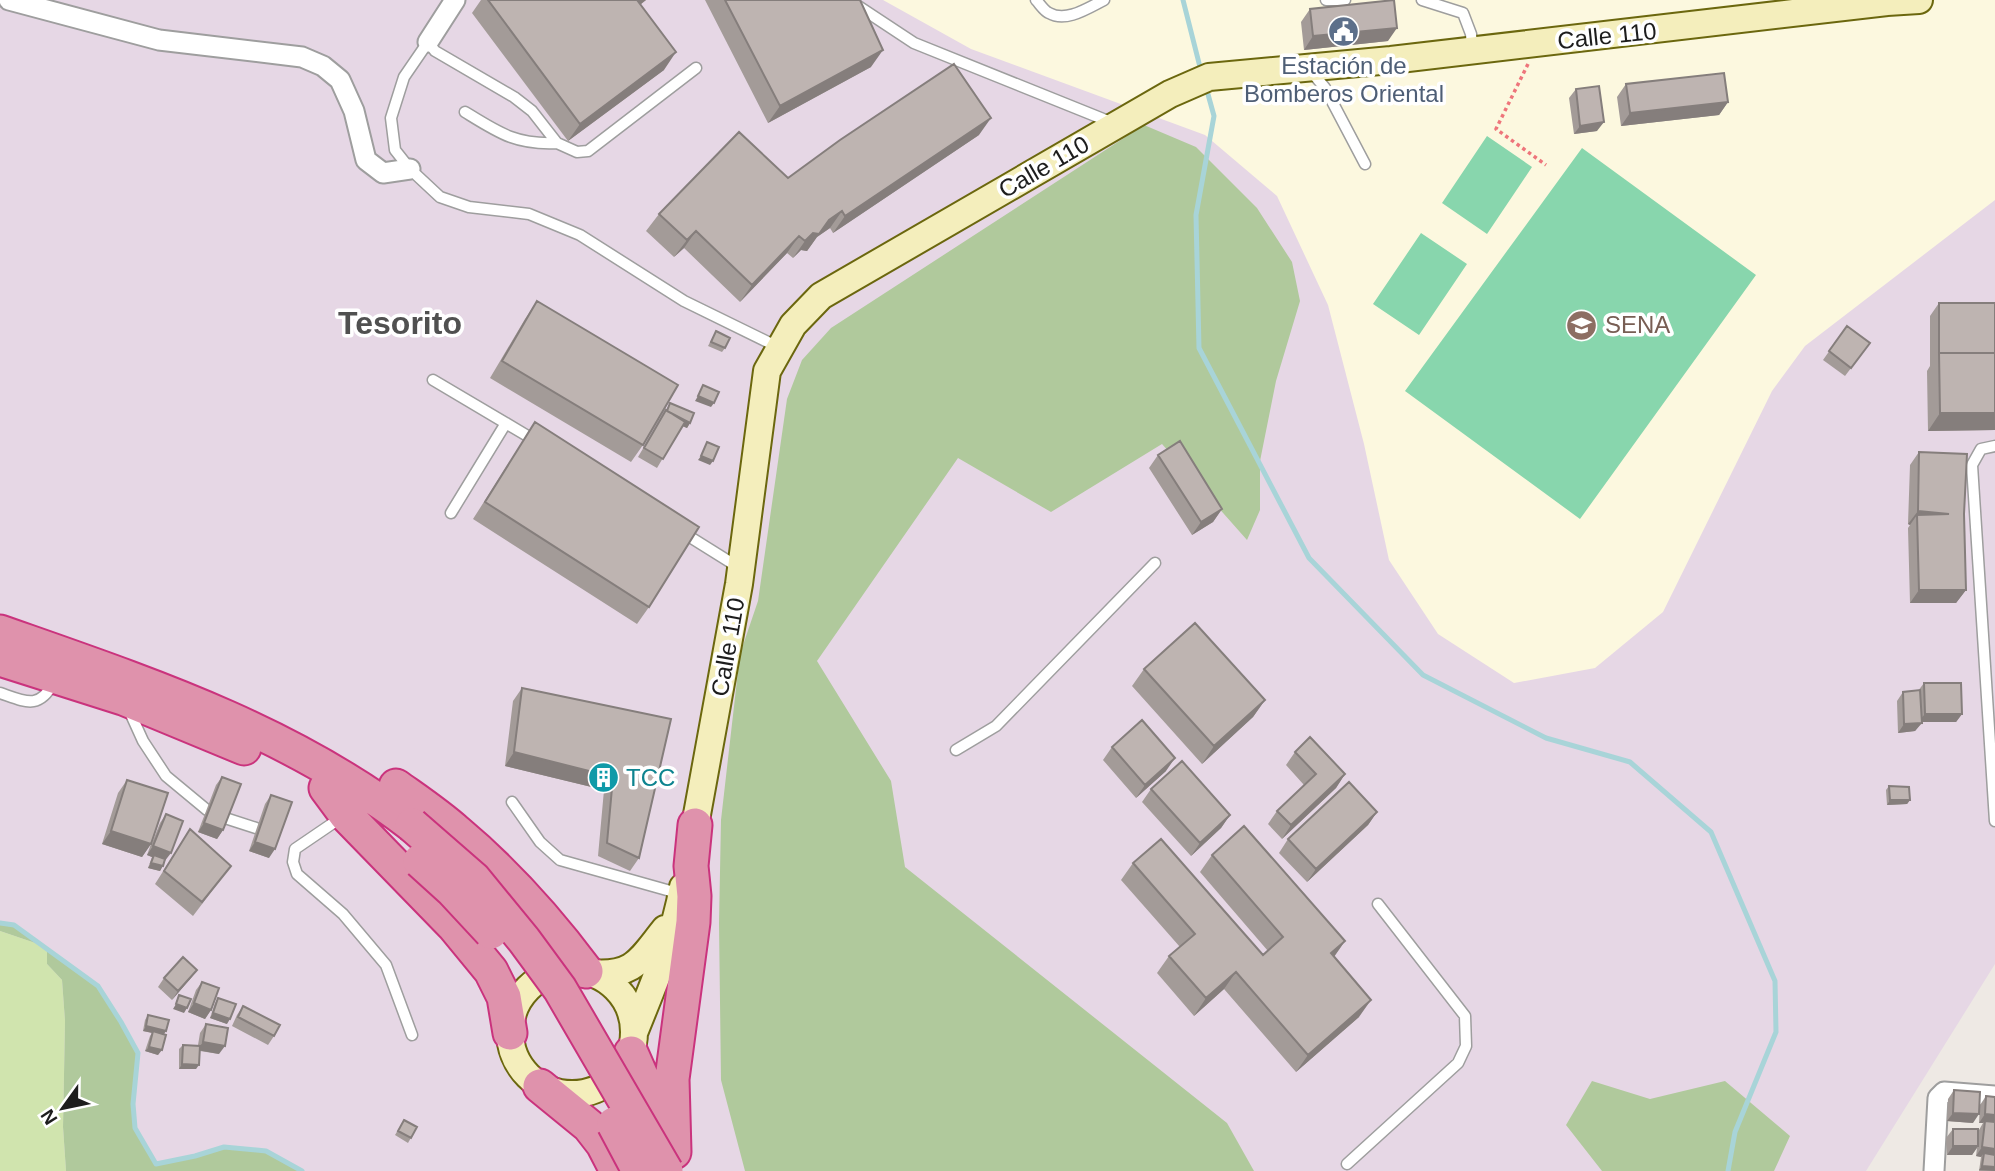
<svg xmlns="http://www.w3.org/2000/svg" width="1995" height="1171" font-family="Arial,sans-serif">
<rect width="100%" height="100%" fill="#eee9e4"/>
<path fill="#e6d7e5" d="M0,0H1995V964L1866,1171H302L266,1151L224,1147L195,1156L156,1164L135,1128L133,1104L137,1053L68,966L47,947L14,925L0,923Z"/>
<path fill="#fcf8df" d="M883,0H1995V200L1805,346L1772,391L1663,612L1595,668L1514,683L1438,634L1389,560L1364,444L1328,305L1277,196L1205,135L971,49Z"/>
<path fill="#d0e4ae" d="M0,931L47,947V964L62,980L65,1021L63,1127L66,1171H0Z"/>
<path fill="#b0c99c" d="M1144,125L1196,147L1257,208L1292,262L1300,301L1276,381L1260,461V510L1247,540L1162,444L1051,512L958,458L817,661L891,781L905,867L1227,1123L1254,1171H745L721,1080L719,923L721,820L740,654L758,601L787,399L802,360L831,328Z
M0,923L14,925L98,986L138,1053L133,1104L135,1128L156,1163L195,1156L224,1147L266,1151L302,1171H66L63,1127L65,1021L62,980L47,964V947L0,931Z
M1592,1081L1650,1099L1725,1081L1790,1136L1774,1171H1602L1566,1125Z"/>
<path fill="#88d6ad" d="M1487,136L1532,167L1487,234L1442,203Z
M1582,148L1756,275L1580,519L1405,391Z
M1421,233L1467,264L1419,335L1373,304Z"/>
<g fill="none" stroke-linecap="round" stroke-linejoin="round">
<path stroke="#a8d4d8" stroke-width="5" d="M1183,0L1201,71
M1206,87L1214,116L1196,215L1199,348L1309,558L1423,675L1546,738L1630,762L1711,832L1775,981L1776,1032L1735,1132L1728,1171
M0,923L14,925L98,986L121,1022L138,1053L133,1104L135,1128L156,1164L195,1156L224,1147L266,1151L302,1171"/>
<defs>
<path id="lane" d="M849,0L914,43L1113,123
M1036,0C1040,4 1044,11 1049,13C1066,23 1088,8 1104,0
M1326,0H1345
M1422,0L1463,13L1471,34L1472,47
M696,68L588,151L577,152L557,143L532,111L514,97L435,51L428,42L404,77L391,118L395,150L410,169L440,197L469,207L529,214L580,235L684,301L778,347
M1311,71L1325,88L1365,164
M465,112C499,133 516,145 557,143
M433,380L536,441
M1995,446L1981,449L1972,465L1995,821
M451,513L506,423
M682,532L738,567
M0,693C26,702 39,710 54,682
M128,708L143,741L166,776L207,810
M956,750L996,726L1155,563
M512,802L540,842L560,860L681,894
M342,817L295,849L293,862L297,874L343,914L386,965L412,1035
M225,818L256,828
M1347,1164L1458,1063L1466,1046L1465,1016L1378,904"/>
<path id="street" d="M9,0L159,40L302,57L323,66L340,80L354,111L366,160L383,173L410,169
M428,42L455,0
M1934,1171L1938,1098L1944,1092L1995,1096"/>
<path id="secondary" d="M692,842L739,584L767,371L793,325L821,296L1170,94L1209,77L1391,60L1887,2L1919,0
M510 1032a62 62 0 1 1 124 0a62 62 0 1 1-124 0Z
M590,973C634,977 640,960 665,929
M634,1033C653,985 674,938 683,887"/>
<path id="highway" d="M0,632C145,683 289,730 412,825
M0,659L123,698L244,748
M396,786C417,801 438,815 457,832C506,873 548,920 586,971
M326,788L346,815L454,926L491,971L504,997L510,1033
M631,1053L668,1137
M540,1086L589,1126L603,1144L617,1171
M674,1152L672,1079L693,922L694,896L691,866L695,825"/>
</defs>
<use href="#lane" stroke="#9e9e9e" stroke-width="13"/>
<use href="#street" stroke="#9e9e9e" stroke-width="23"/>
<use href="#secondary" stroke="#6b670e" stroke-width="30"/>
<use href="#highway" stroke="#ca337d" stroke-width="37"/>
<path stroke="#ee757b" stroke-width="3.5" stroke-dasharray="3.5 3.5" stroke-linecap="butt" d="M1528,64L1496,129L1546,165"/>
<use href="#lane" stroke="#fff" stroke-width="10"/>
<use href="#street" stroke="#fff" stroke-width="19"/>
<use href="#secondary" stroke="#f4eebc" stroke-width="26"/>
<use href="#highway" stroke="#df92ac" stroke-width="33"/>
<defs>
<path id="highway-bridge" d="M412,825L474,879L524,940L560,989L666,1171
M420,861L452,890L491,932
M614,1124L639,1171"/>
</defs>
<use href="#highway-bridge" stroke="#ca337d" stroke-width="37" stroke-linecap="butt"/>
<use href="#highway-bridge" stroke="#df92ac" stroke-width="33"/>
</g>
<path fill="#a39b98" d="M481,0H646L640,5L664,70L568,141L472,13Z
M705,0H860L871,67L768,123Z
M1310,9L1388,41L1304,50L1301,22Z
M1626,84L1728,102L1719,115L1621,126L1617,97Z
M1576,89L1597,131L1574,134L1569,98Z
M979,135L833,233L830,228L817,237L807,251L801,250L793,258L787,253L740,302L684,248L674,257L646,231L659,214L788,178Z
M537,301L643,445L631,462L490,378L525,319Z
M1939,303H1995V430L1928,431L1927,371L1930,366V316Z
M1847,326L1870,343L1845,376L1823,360Z
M716,331L725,348L722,352L708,346Z
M670,403L690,423L687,428L682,426L657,468L638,457Z
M535,422L649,607L637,624L473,519Z
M1919,452L1964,514L1966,590L1956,603H1910L1908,528L1910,525L1908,524L1910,465Z
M1158,455L1222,509L1213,522L1192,535L1149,468Z
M1144,669L1265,700L1253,717L1202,764L1132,686Z
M1924,683L1962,714L1956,722H1922L1915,731L1898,733L1897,701L1903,692L1918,691Z
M522,688L671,719L639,858L630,871L598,856L604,790L505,766L513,701Z
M1112,747L1166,771L1136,798L1103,760Z
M1295,752L1345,774L1336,788L1282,839L1268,824L1277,811L1304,785L1286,765Z
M222,777L223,830L217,839L198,832L216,785Z
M127,780L152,843L160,823L166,814L164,862L160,871L148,868L152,857L147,855L151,844L142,857L102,844L118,793Z
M1889,786L1910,800L1907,804L1887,805L1886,790Z
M1151,789L1230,815L1221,828L1191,856L1142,802Z
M271,795L269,858L249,851L265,804Z
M1377,812L1368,825L1307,882L1279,853L1288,839Z
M190,829L221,879L193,916L155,884Z
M1212,855L1345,941L1334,957L1359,1017L1296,1072L1224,989L1194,1016L1157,973L1169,956L1180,947L1121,880L1133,863L1263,955L1268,951L1200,872Z
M197,970L172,1000L158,987L164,978Z
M202,982L211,1010L205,1019L188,1012L196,990Z
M218,998L227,1024L210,1018L215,1003Z
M243,1006L274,1036L268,1045L232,1026L237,1015Z
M148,1015L166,1031L164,1034L158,1055L145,1051L150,1036L152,1033L143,1031L145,1020Z
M206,1024L219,1054L200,1051L196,1069H179V1049L183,1045H198L200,1033Z
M1954,1090L1973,1123L1947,1121L1948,1099Z
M1986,1096L1995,1171H1979L1981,1157L1976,1156L1977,1148L1972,1155H1947L1946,1138L1953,1129L1978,1138L1979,1130L1983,1123H1979L1980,1105Z
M404,1120L417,1127L408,1143L395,1135Z"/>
<path fill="#857e7c" d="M636,0H646L624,17Z
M1397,28L1388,41L1304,50L1313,36Z
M883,50L871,67L768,123L780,106Z
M676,52L664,70L568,141L580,124Z
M1728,102L1719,115L1621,126L1630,113Z
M991,118L979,135L833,233L845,216Z
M1604,122L1597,131L1574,134L1580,126Z
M842,211L830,228L817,237L807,251L801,250L793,258L805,241L813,233Z
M696,231L684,248L674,257L687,240Z
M799,236L787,253L740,302L752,285Z
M698,396L714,403L711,407L695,401Z
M666,413L690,423L687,428L663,417Z
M1940,413H1995V430L1928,431Z
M701,456L713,461L710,465L698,460Z
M1222,509L1213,522L1192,535L1201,522Z
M1918,511L1949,514L1917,515L1910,525L1908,524Z
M1919,590H1966L1956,603H1910Z
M1265,700L1253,717L1202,764L1214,746Z
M1925,714H1962L1956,722H1918Z
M1922,723L1915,731L1898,733L1904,724Z
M514,752L613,777L604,790L505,766Z
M1175,758L1166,771L1136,798L1145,785Z
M1345,774L1336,788L1282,839L1291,825Z
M1890,800H1910L1907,804L1887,805Z
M1377,812L1368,825L1307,882L1316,869Z
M1230,815L1221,828L1191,856L1200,843Z
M204,823L223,830L217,839L198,832Z
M111,831L151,844L142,857L102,844Z
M255,842L275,849L269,858L249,851Z
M153,846L171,853L164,862L147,855Z
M151,863L163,866L160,871L148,868Z
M1345,941L1333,958L1331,953Z
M197,970L191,978L172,1000L178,991Z
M1236,972L1224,989L1194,1016L1206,998Z
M1371,1000L1359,1017L1296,1072L1308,1055Z
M194,1003L211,1010L205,1019L188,1012Z
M176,1004L187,1008L184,1013L173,1009Z
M213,1013L230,1019L227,1024L210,1018Z
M146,1026L166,1031L163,1035L143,1031Z
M203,1042L225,1046L219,1054L197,1050Z
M149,1047L162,1050L158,1055L145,1051Z
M182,1064L199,1065L196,1069H179Z
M1953,1113L1979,1114L1973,1123L1947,1121Z
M1985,1114L1995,1115V1124L1985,1121L1983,1123H1979Z
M1953,1146H1978L1972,1155H1947Z
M1982,1147L1995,1149V1159L1984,1153L1981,1157L1976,1156Z
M1982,1166L1995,1167V1171L1979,1170Z"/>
<path fill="#beb4b1" stroke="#857e7c" stroke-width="2" d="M488,0H637L676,52L580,124Z
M725,0H860L883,50L780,106Z
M1394,0L1397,28L1313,36L1310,9Z
M954,64L991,118L845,216L842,211L829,220L819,234L813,233L805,241L799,236L752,285L696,231L687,240L659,214L739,132L788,178L840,140Z
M1724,73L1728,102L1630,113L1626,84Z
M1599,86L1604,122L1580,126L1576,89Z
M537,301L678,385L643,445L502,361Z
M1939,303H1995V353H1939Z
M1847,326L1870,343L1851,368L1829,351Z
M716,331L730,338L725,348L711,342Z
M1939,353H1995V413H1940Z
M703,385L719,392L714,403L698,396Z
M670,403L694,413L690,423L667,411Z
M666,410L685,422L663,459L644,448Z
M535,422L699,527L649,607L485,502Z
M1180,441L1222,509L1201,522L1158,455Z
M707,442L719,447L713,461L701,456Z
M1919,452L1967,454L1964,514L1966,590H1919L1917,515L1949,514L1918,511Z
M1195,623L1265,700L1214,746L1144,669Z
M1924,683H1961L1962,714H1925Z
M522,688L671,719L639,858L607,843L613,777L514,752Z
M1920,690L1922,723L1904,724L1903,692Z
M1142,720L1175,758L1145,785L1112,747Z
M1310,737L1345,774L1291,825L1277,811L1316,774L1295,752Z
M1182,761L1230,815L1200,843L1151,789Z
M222,777L241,784L223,830L204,823Z
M127,780L168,793L151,844L111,831Z
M1349,782L1377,812L1316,869L1288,839Z
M1889,786L1909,787L1910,800H1890Z
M271,795L292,802L275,849L255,842Z
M166,814L183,821L171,853L153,846Z
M1244,826L1345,941L1331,953L1371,1000L1308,1055L1236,972L1206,998L1169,956L1195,934L1133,863L1161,839L1263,955L1283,937L1212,855Z
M190,829L231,866L202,902L164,871Z
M154,855L165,859L163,866L151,863Z
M183,957L197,970L178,991L164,978Z
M202,982L219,988L211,1010L194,1003Z
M179,995L191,999L187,1008L176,1004Z
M218,998L236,1004L230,1019L213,1013Z
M243,1006L280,1025L274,1036L238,1017Z
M148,1015L169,1020L166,1031L146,1026Z
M206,1024L228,1028L225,1046L203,1042Z
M153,1031L166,1035L162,1050L149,1047Z
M183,1045L200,1046L199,1065L182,1064Z
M1954,1090L1980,1092L1979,1114L1953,1113Z
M1986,1096L1995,1097V1115L1985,1114Z
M404,1120L417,1127L411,1138L398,1131Z
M1985,1121L1995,1122V1149L1982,1147Z
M1953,1129H1978V1146H1953Z
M1984,1153L1995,1155V1167L1982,1166Z"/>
<defs>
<symbol id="civic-disc" viewBox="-11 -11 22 22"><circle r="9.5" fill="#5c6f8a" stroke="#fff"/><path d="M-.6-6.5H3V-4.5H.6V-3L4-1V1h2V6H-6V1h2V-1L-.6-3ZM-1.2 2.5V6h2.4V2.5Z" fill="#fff"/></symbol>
<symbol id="university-disc" viewBox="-11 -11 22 22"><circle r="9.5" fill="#8d6e63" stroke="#fff"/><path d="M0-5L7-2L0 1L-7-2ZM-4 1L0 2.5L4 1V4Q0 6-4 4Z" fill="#fff"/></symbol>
<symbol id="building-disc" viewBox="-11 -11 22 22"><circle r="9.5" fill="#0f9aa8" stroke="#fff"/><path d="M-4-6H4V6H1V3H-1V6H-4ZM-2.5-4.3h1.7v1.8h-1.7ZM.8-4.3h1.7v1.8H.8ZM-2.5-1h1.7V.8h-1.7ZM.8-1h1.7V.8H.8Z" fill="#fff"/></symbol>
</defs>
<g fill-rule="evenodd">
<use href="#civic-disc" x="1326" y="14" width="35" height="35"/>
<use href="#university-disc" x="1564" y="308" width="35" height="35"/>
<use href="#building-disc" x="586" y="760" width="35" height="35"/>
</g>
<g text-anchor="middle" stroke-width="7" stroke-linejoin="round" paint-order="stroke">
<g font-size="24" fill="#1d1d1d" stroke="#fff">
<text transform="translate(1607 36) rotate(-6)" y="8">Calle 110</text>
<text transform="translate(1044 167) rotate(-30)" y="8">Calle 110</text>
<text transform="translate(728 647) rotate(-80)" y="8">Calle 110</text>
</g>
<g font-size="24" fill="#4e5e75" stroke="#fff">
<text x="1344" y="74">Estación de<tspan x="1344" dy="28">Bomberos Oriental</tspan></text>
</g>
<g font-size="24" fill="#785e54" stroke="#fff" text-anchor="start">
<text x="1605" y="333">SENA</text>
</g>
<g font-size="24" fill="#0d838f" stroke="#fff" text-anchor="start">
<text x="626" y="786">TCC</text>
</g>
<g font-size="32" font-weight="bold" fill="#505050" stroke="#fff">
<text x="400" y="334">Tesorito</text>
</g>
</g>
<g transform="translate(63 1108) rotate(237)" stroke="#ffffff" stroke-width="5" paint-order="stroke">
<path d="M0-5L12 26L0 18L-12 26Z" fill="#1d1d1d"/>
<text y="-10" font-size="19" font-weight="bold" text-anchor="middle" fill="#1d1d1d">N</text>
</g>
</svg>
